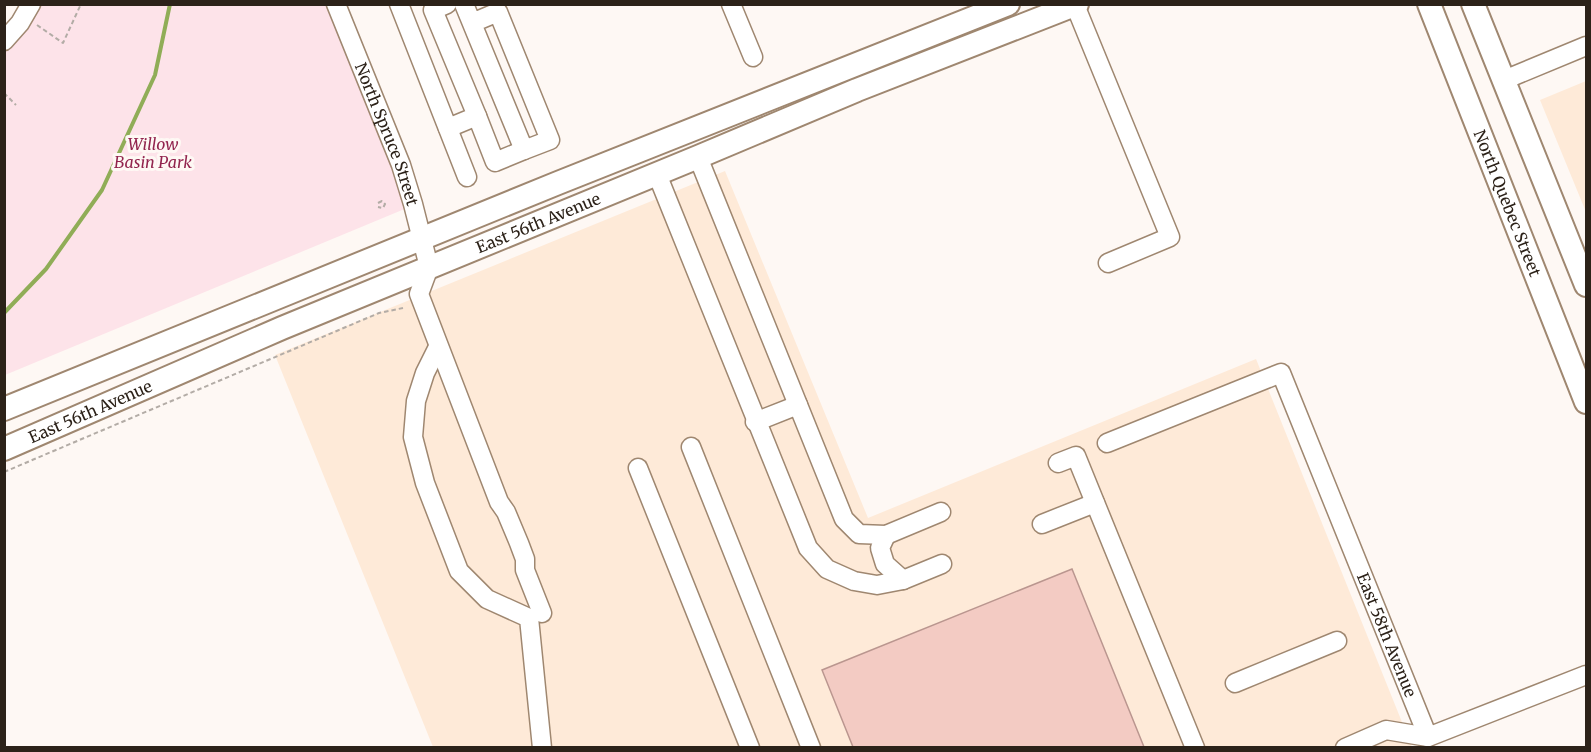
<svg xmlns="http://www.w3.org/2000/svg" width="1591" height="752" font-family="Merriweather,serif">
<rect width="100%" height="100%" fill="#fef8f4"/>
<path fill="#feead8" d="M1586,81V212L1540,100Z
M725,171L868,518L1256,359L1412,747H433L275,355Z"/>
<path fill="#fde3e9" d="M34,5H330L393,161L407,208L5,375V44Z"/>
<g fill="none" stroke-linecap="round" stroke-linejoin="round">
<path stroke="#90ad57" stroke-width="4" d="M4,313L46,269L102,190L155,75L170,4"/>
</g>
<path fill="#f3cbc3" stroke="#ba968f" stroke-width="1.5" d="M1072,569L1144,747H853L822,670Z"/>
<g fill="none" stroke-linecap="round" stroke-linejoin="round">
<defs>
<g id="minor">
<path id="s1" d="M336,4L401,165L413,204L429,267L419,294L499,502L506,512L519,543L525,559V570L542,613"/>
<path d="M399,4L467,177"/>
<path d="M447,4L433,10L477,116L448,128"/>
<path d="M464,4L524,150L550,140L498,12L472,23"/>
<path d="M731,4L753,57"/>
<path d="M1075,5L1170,237L1108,263"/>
<path d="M4,41L20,23L31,4"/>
<path d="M1504,80L1586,46"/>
<path d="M477,116L495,162L524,150"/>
<path d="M698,157L844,519L859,534L886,535L941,512"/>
<path d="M657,174L808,548L827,569L854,581L877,585L903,580L942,564"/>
<path d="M438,347L425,373L416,401L413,437L425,483L459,571L487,599L529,618L542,748"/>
<path d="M755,422L798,405"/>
<path id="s2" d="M1107,443L1281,373L1428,737L1586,675"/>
<path d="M691,447L811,748"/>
<path d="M1058,463L1076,456L1195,748"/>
<path d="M638,468L750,748"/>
<path d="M1042,524L1095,503"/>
<path d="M886,535L880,548L885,564L903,580"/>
<path d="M1235,683L1337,641"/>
<path d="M1345,748L1386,730L1428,737"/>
</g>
<g id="major">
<path id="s3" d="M1429,4L1586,402"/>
<path d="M1473,4L1586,285"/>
<path d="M4,409L558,183L1008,4"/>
<path id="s4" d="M4,449L282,328L698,157L857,90L1077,4"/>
</g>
</defs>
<use href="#minor" stroke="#9f8770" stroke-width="21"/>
<use href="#major" stroke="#9f8770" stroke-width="26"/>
<path stroke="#b3aca6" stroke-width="2" stroke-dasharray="4.5 3" stroke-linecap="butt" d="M37,25L63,43L81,4
M4,93L16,105
M378,203L382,201L385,204L383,208L378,207
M4,472L379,313L403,308"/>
<use href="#minor" stroke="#fff" stroke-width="18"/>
<use href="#major" stroke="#fff" stroke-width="22"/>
</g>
<g text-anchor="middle" stroke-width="6" stroke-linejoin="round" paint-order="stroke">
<g font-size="16" fill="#2c2219" stroke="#fef8f4">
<text dy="6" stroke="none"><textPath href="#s1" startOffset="140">North Spruce Street</textPath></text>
<text dy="6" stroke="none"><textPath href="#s3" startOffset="214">North Quebec Street</textPath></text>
<text dy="6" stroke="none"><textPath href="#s4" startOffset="580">East 56th Avenue</textPath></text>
<text dy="6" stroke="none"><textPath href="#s4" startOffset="94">East 56th Avenue</textPath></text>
<text dy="6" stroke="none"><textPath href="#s2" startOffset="470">East 58th Avenue</textPath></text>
</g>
<g font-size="16" font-style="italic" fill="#92244e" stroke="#fef8f4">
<text x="153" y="150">Willow<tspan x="153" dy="18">Basin Park</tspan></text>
</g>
</g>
<rect width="1591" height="752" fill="none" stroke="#2c2219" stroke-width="12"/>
</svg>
